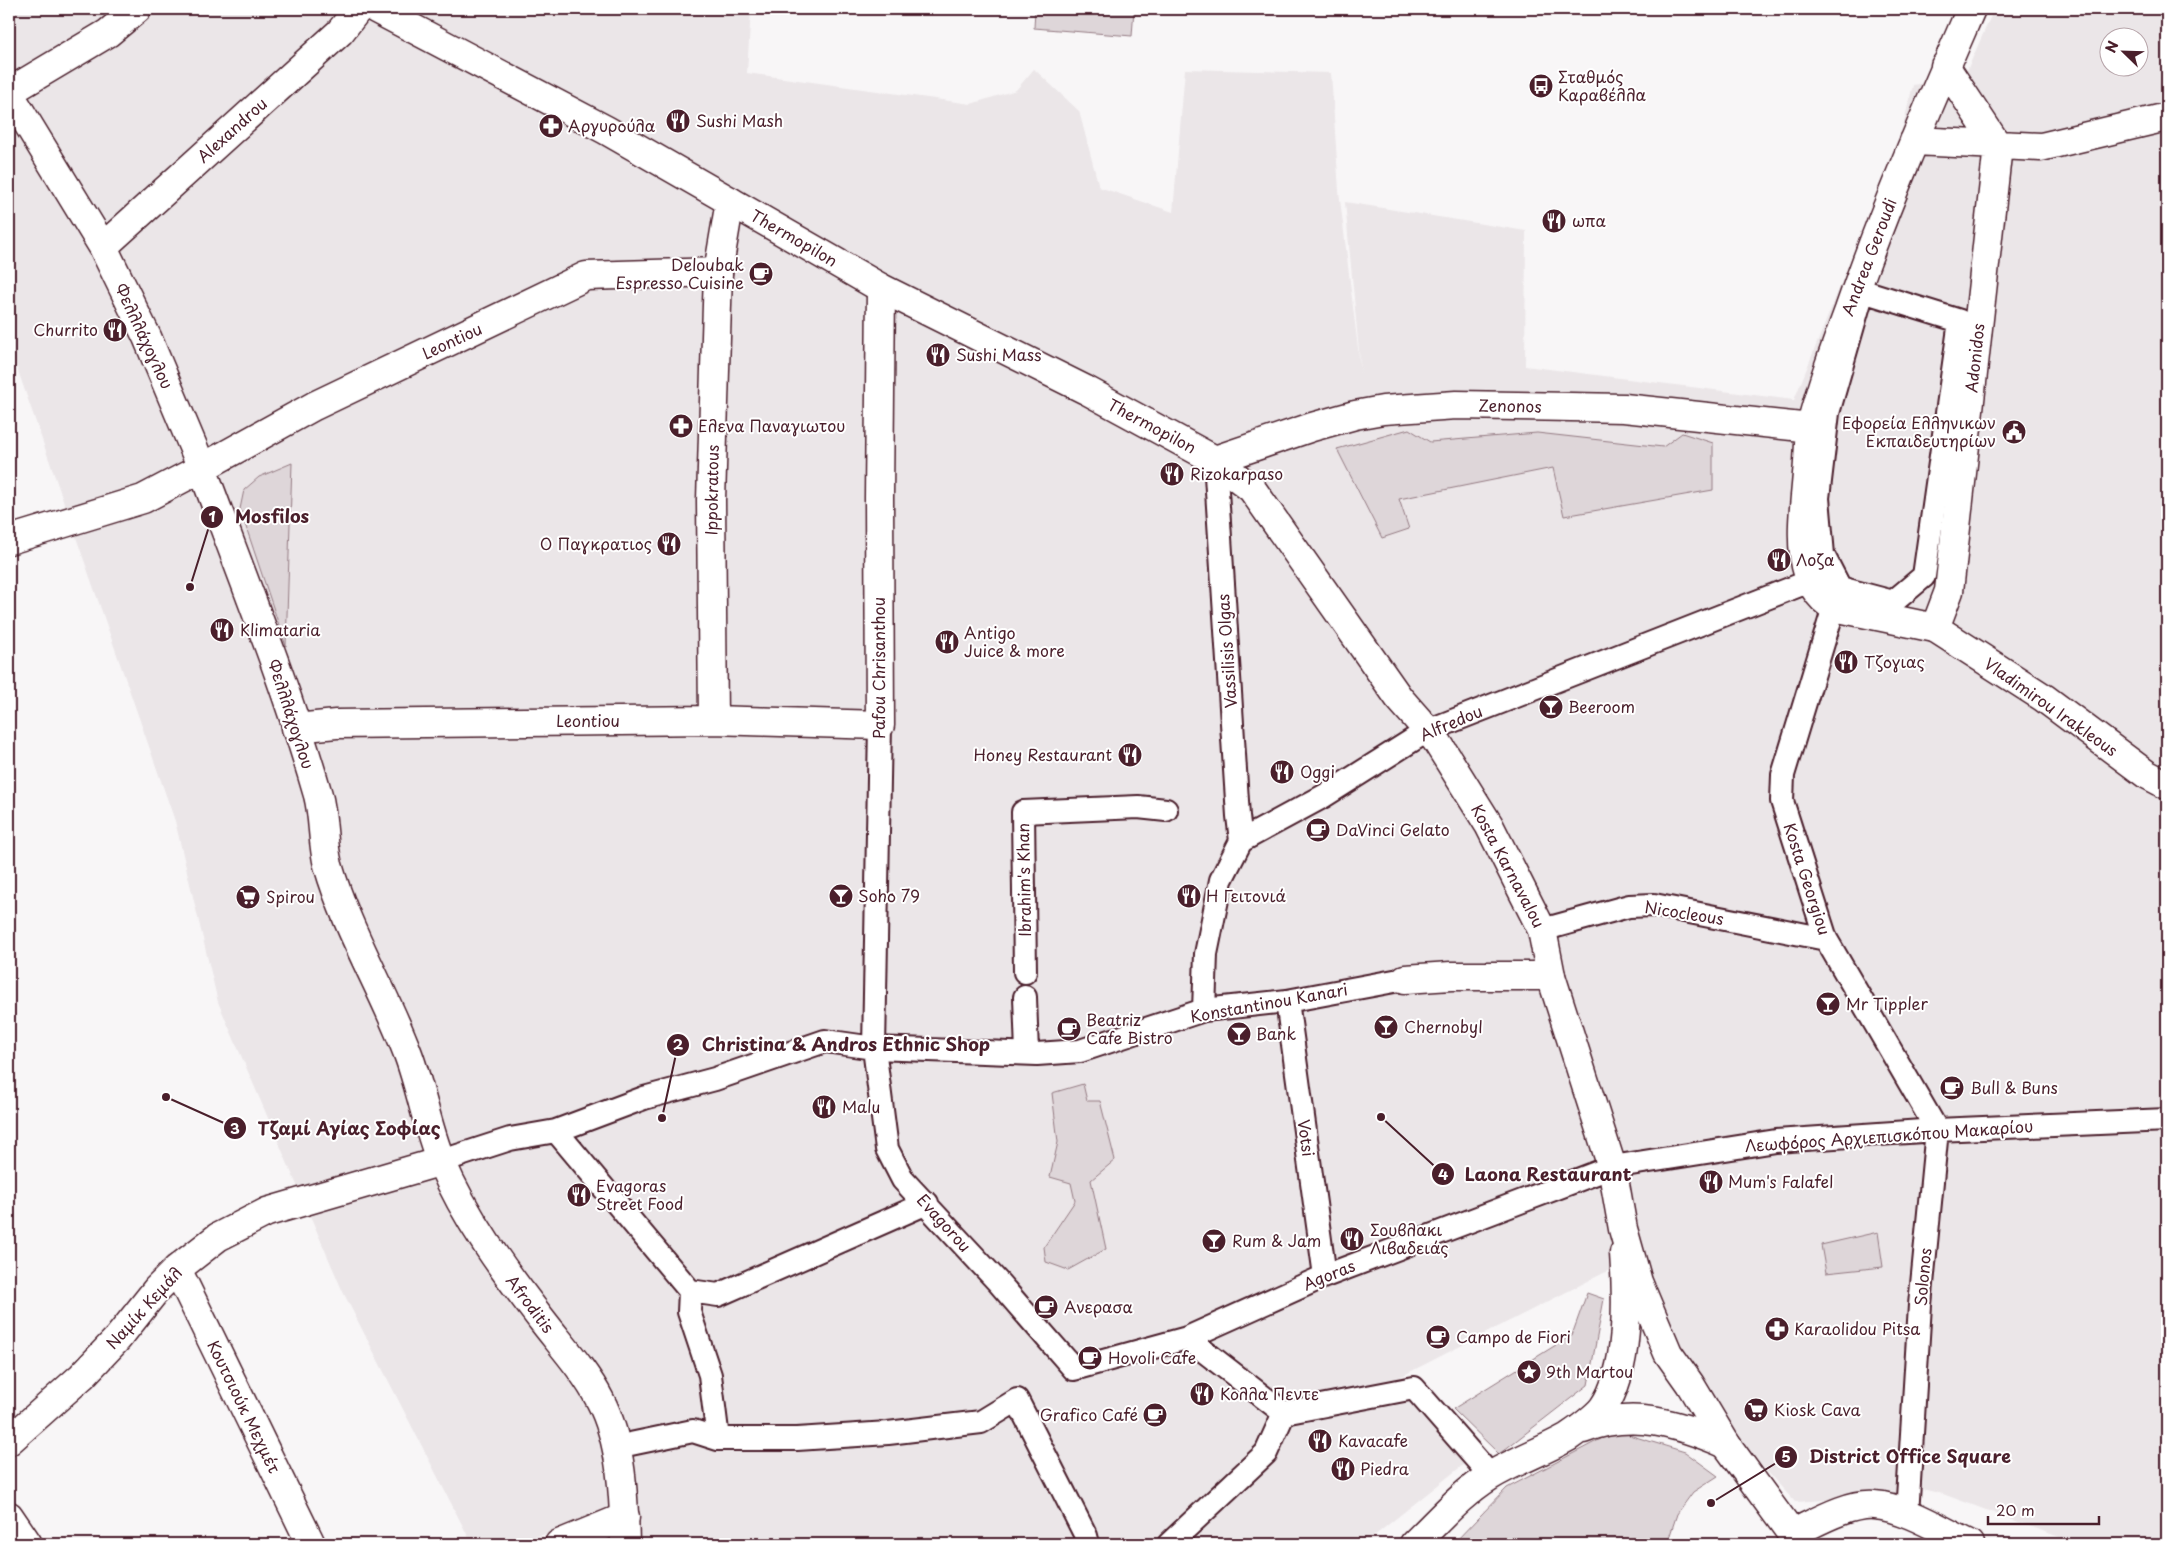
<svg xmlns="http://www.w3.org/2000/svg" width="2176" height="1553" font-family="'Playpen Sans',sans-serif">
<rect width="100%" height="100%" fill="#f8f6f7"/>
<filter id="ink" filterUnits="userSpaceOnUse"><feTurbulence type="fractalNoise" baseFrequency=".02" numOctaves="2"/><feDisplacementMap in="SourceGraphic" scale="10" xChannelSelector="R" yChannelSelector="G"/><feConvolveMatrix kernelMatrix="1 2 1 2 8 2 1 2 1" color-interpolation-filters="sRGB"/></filter>
<g filter="url(#ink)">
<path fill="#ebe6e8" fill-rule="evenodd" d="M9,9H751L747,73L971,104L1016,90L1034,69L1079,111L1099,187L1173,212L1185,69L1331,73L1339,191L1361,373L1345,202L1526,231L1525,366L1794,400L1900,138L1913,85L1965,75L1994,9H2167V770L2155,764L2167,811V1544H2070V1541L1943,1494L1922,1489L1869,1497L1795,1502L1731,1432L1652,1296L1639,1255L1398,1378L1468,1461L1364,1544H636V1511L507,1544H472L343,1292L218,1002L175,821L9,345ZM2108,38H2138V68H2108Z"/>
<path fill="#ded6d9" stroke="#947a82" d="M1035,9H1134L1132,36L1034,28Z
M1409,429L1430,442L1537,433L1663,447L1682,433L1713,443V490L1564,516L1553,468L1399,499L1409,529L1382,538L1337,449Z
M292,463L286,646L240,509L244,490L259,477Z
M1083,1084L1087,1101H1100L1115,1160L1091,1180L1106,1249L1068,1270L1046,1262L1044,1247L1075,1201L1071,1183L1050,1177L1058,1142L1052,1093Z
M1878,1232L1883,1267L1826,1273L1821,1245Z
M1587,1293L1604,1299L1588,1385L1499,1454L1453,1409L1572,1335Z
M1616,1431L1685,1452L1718,1476L1693,1492L1677,1514L1667,1544H1453L1507,1488Z"/>
<g fill="none" stroke-linecap="round" stroke-linejoin="round">
<defs>
<path id="pedestrian" d="M1863,291L1960,321L1924,576L1893,602L1840,588L1823,555L1818,498L1828,413Z
M1215,460L1238,816L1241,841
M1834,607L1783,775L1782,801L1826,939L1937,1130L1920,1305L1907,1514
M880,725L874,1048L887,1149L903,1180L999,1283L1074,1369L1187,1338L1325,1276L1612,1167L1776,1141L1937,1130L2167,1120
M1542,930L1629,906L1654,905L1826,939
M1025,972L1023,812L1138,807L1166,810
M1025,997L1027,1053
M1287,1001L1325,1276
M1204,1010L1206,954L1221,880L1241,841L1324,796L1427,731L1810,581
M556,1131L690,1291L689,1312L710,1375L718,1439
M442,1161L510,1139L556,1131L644,1098L715,1079L825,1041L874,1048L1037,1054L1080,1051L1204,1010L1287,1001L1405,979
M690,1291L718,1295L927,1203
M1187,1338L1284,1413L1414,1388L1491,1476
M616,1447L693,1431L718,1439H797L888,1433L981,1422L1017,1400L1086,1536L1088,1544
M1169,1544L1266,1453L1284,1413"/>
<path id="minor" d="M9,92L108,33L137,9
M9,93L103,247L147,337L202,468L143,499L9,540
M103,247L340,32L358,9
M1935,628L2044,698L2146,774L2167,785
M713,720L711,500L718,272
M296,728L336,724L713,720L880,725L879,497L881,288
M1405,979L1451,976H1551
M177,1269L311,1544
M9,1441L82,1376L118,1338L157,1289L177,1269L218,1237L267,1212L442,1161
M9,1516L28,1544
M1791,1534C1815,1523 1848,1503 1874,1505C1905,1507 1942,1531 1970,1544
M559,1544L625,1517"/>
<path id="tertiary" d="M1971,9C1928,108 1884,208 1849,310C1835,348 1821,386 1811,425C1808,441 1809,458 1807,474C1804,515 1791,583 1834,607L1935,628L1949,591L1998,146
M1945,66L1998,146
M1914,141L2041,147L2167,117
M1215,460L1312,427L1355,415L1383,410L1456,405L1624,408L1811,428
M1583,1429C1633,1409 1679,1424 1726,1444
M625,1544C624,1499 622,1441 600,1400C585,1371 562,1346 542,1320C504,1271 465,1218 441,1161C427,1127 421,1089 408,1054C384,990 347,931 328,865C322,842 324,818 318,795C286,684 242,576 202,468L314,406L586,276L718,272L730,201
M1414,1544C1439,1520 1461,1494 1490,1476C1515,1461 1543,1451 1568,1437C1577,1431 1597,1416 1603,1408C1630,1369 1627,1298 1624,1253"/>
<path id="secondary" d="M376,9L606,130L881,288L1086,390L1215,460L1252,489L1399,698L1436,740L1489,825L1542,930L1551,976L1612,1167L1623,1229L1638,1282L1668,1353L1690,1384L1726,1444L1799,1544"/>
</defs>
<use href="#pedestrian" stroke="#4a1f2b" stroke-width="26"/>
<use href="#minor" stroke="#4a1f2b" stroke-width="31"/>
<use href="#tertiary" stroke="#4a1f2b" stroke-width="31"/>
<use href="#secondary" stroke="#4a1f2b" stroke-width="31"/>
<use href="#pedestrian" stroke="#fff" stroke-width="22"/>
<use href="#minor" stroke="#fff" stroke-width="28"/>
<use href="#tertiary" stroke="#fff" stroke-width="28"/>
<use href="#secondary" stroke="#fff" stroke-width="28"/>
</g>
</g>
<defs>
<symbol id="bus-disc" viewBox="-11 -11 22 22"><circle r="9.5" fill="#4a1f2b" stroke="#fff"/><path d="M-5-6H5V4H4V6H2V4H-2V6H-4V4H-5ZM-3.5-4V0h7V-4ZM-3.5 1.2v1.5H-2V1.2ZM2 1.2v1.5H3.5V1.2Z" fill="#fff"/></symbol>
<symbol id="restaurant-disc" viewBox="-11 -11 22 22"><circle r="9.5" fill="#4a1f2b" stroke="#fff"/><path d="M-5-6h1v4h1v-4h1v4h1v-4h1v5L-1.5 .5V6h-2V.5L-5-1ZM5-6V6H3V1.5H1.5Q1.5-4 5-6Z" fill="#fff"/></symbol>
<symbol id="pharmacy-disc" viewBox="-11 -11 22 22"><circle r="9.5" fill="#4a1f2b" stroke="#fff"/><path d="M-2-6h4v4h4v4h-4v4h-4v-4h-4v-4h4Z" fill="#fff"/></symbol>
<symbol id="cafe-disc" viewBox="-11 -11 22 22"><circle r="9.5" fill="#4a1f2b" stroke="#fff"/><path d="M-5.5-4.5H6V0H3Q3 3.5 0 3.5H-2.5Q-5.5 3.5-5.5 0ZM3-3.2v2h1.7v-2ZM-6 4.5H4V6H-6Z" fill="#fff"/></symbol>
<symbol id="civic-disc" viewBox="-11 -11 22 22"><circle r="9.5" fill="#4a1f2b" stroke="#fff"/><path d="M-.6-6.5H3V-4.5H.6V-3L4-1V1h2V6H-6V1h2V-1L-.6-3ZM-1.2 2.5V6h2.4V2.5Z" fill="#fff"/></symbol>
<symbol id="bar-disc" viewBox="-11 -11 22 22"><circle r="9.5" fill="#4a1f2b" stroke="#fff"/><path d="M-6-5H6L.8 .8V4.5H3.5V6h-7V4.5H-.8V.8Z" fill="#fff"/></symbol>
<symbol id="supermarket-disc" viewBox="-11 -11 22 22"><circle r="9.5" fill="#4a1f2b" stroke="#fff"/><path d="M-6-5.5h2.5l.6 2H6L4.5 2H-2.5L-4.4-4H-6ZM-1.5 3.2a1.3 1.3 0 1 0 .1 0ZM3 3.2a1.3 1.3 0 1 0 .1 0Z" fill="#fff"/></symbol>
<symbol id="sight-disc" viewBox="-11 -11 22 22"><circle r="9.5" fill="#4a1f2b" stroke="#fff"/><path d="M0-6L1.8-2.2L6-1.7L2.9 1.2L3.7 5.4L0 3.3L-3.7 5.4L-2.9 1.2L-6-1.7L-1.8-2.2Z" fill="#fff"/></symbol>
</defs>
<g fill-rule="evenodd">
<use href="#bus-disc" x="1527" y="72" width="28" height="28"/>
<use href="#restaurant-disc" x="664" y="107" width="28" height="28"/>
<use href="#pharmacy-disc" x="537" y="112" width="28" height="28"/>
<use href="#restaurant-disc" x="1540" y="207" width="28" height="28"/>
<use href="#cafe-disc" x="747" y="260" width="28" height="28"/>
<use href="#restaurant-disc" x="101" y="316" width="28" height="28"/>
<use href="#restaurant-disc" x="924" y="341" width="28" height="28"/>
<use href="#pharmacy-disc" x="667" y="412" width="28" height="28"/>
<use href="#civic-disc" x="2000" y="418" width="28" height="28"/>
<use href="#restaurant-disc" x="1158" y="460" width="28" height="28"/>
<use href="#restaurant-disc" x="655" y="530" width="28" height="28"/>
<use href="#restaurant-disc" x="1765" y="546" width="28" height="28"/>
<use href="#restaurant-disc" x="208" y="616" width="28" height="28"/>
<use href="#restaurant-disc" x="933" y="628" width="28" height="28"/>
<use href="#restaurant-disc" x="1832" y="648" width="28" height="28"/>
<use href="#bar-disc" x="1537" y="693" width="28" height="28"/>
<use href="#restaurant-disc" x="1116" y="741" width="28" height="28"/>
<use href="#restaurant-disc" x="1268" y="758" width="28" height="28"/>
<use href="#cafe-disc" x="1304" y="816" width="28" height="28"/>
<use href="#bar-disc" x="827" y="882" width="28" height="28"/>
<use href="#restaurant-disc" x="1175" y="882" width="28" height="28"/>
<use href="#supermarket-disc" x="234" y="883" width="28" height="28"/>
<use href="#bar-disc" x="1814" y="990" width="28" height="28"/>
<use href="#bar-disc" x="1372" y="1013" width="28" height="28"/>
<use href="#cafe-disc" x="1055" y="1015" width="28" height="28"/>
<use href="#bar-disc" x="1225" y="1020" width="28" height="28"/>
<use href="#cafe-disc" x="1938" y="1074" width="28" height="28"/>
<use href="#restaurant-disc" x="810" y="1093" width="28" height="28"/>
<use href="#restaurant-disc" x="1697" y="1168" width="28" height="28"/>
<use href="#restaurant-disc" x="565" y="1181" width="28" height="28"/>
<use href="#restaurant-disc" x="1338" y="1225" width="28" height="28"/>
<use href="#bar-disc" x="1200" y="1227" width="28" height="28"/>
<use href="#cafe-disc" x="1032" y="1293" width="28" height="28"/>
<use href="#pharmacy-disc" x="1763" y="1315" width="28" height="28"/>
<use href="#cafe-disc" x="1424" y="1323" width="28" height="28"/>
<use href="#cafe-disc" x="1076" y="1344" width="28" height="28"/>
<use href="#sight-disc" x="1515" y="1358" width="28" height="28"/>
<use href="#restaurant-disc" x="1188" y="1380" width="28" height="28"/>
<use href="#supermarket-disc" x="1742" y="1396" width="28" height="28"/>
<use href="#cafe-disc" x="1141" y="1401" width="28" height="28"/>
<use href="#restaurant-disc" x="1306" y="1427" width="28" height="28"/>
<use href="#restaurant-disc" x="1329" y="1455" width="28" height="28"/>
</g>
<g text-anchor="middle" stroke-width="4" stroke-linejoin="round" paint-order="stroke">
<g font-size="16" fill="#4a1f2b" stroke="#fff" text-anchor="start">
<text x="1558" y="83">Σταθμός<tspan x="1558" dy="18">Καραβέλλα</tspan></text>
<text x="696" y="127">Sushi Mash</text>
<text x="568" y="132">Αργυρούλα</text>
<text x="1572" y="227">ωπα</text>
<text x="744" y="271" text-anchor="end">Deloubak<tspan x="744" dy="18">Espresso Cuisine</tspan></text>
<text x="98" y="336" text-anchor="end">Churrito</text>
<text x="956" y="361">Sushi Mass</text>
<text x="1996" y="429" text-anchor="end">Εφορεία Ελληνικων<tspan x="1996" dy="18">Εκπαιδευτηρίων</tspan></text>
<text x="698" y="432">Ελενα Παναγιωτου</text>
<text x="1190" y="480">Rizokarpaso</text>
<text x="652" y="550" text-anchor="end">Ο Παγκρατιος</text>
<text x="1796" y="566">Λοζα</text>
<text x="240" y="636">Klimataria</text>
<text x="964" y="639">Antigo<tspan x="964" dy="18">Juice &amp; more</tspan></text>
<text x="1864" y="668">Τζογιας</text>
<text x="1568" y="713">Beeroom</text>
<text x="1112" y="761" text-anchor="end">Honey Restaurant</text>
<text x="1300" y="778">Oggi</text>
<text x="1336" y="836">DaVinci Gelato</text>
<text x="858" y="902">Soho 79</text>
<text x="1206" y="902">Η Γειτονιά</text>
<text x="266" y="903">Spirou</text>
<text x="1846" y="1010">Mr Tippler</text>
<text x="1086" y="1026">Beatriz<tspan x="1086" dy="18">Cafe Bistro</tspan></text>
<text x="1404" y="1033">Chernobyl</text>
<text x="1256" y="1040">Bank</text>
<text x="1970" y="1094">Bull &amp; Buns</text>
<text x="842" y="1113">Malu</text>
<text x="1728" y="1188">Mum's Falafel</text>
<text x="596" y="1192">Evagoras<tspan x="596" dy="18">Street Food</tspan></text>
<text x="1370" y="1236">Σουβλακι<tspan x="1370" dy="18">Λιβαδειάς</tspan></text>
<text x="1232" y="1247">Rum &amp; Jam</text>
<text x="1064" y="1313">Ανερασα</text>
<text x="1794" y="1335">Karaolidou Pitsa</text>
<text x="1456" y="1343">Campo de Fiori</text>
<text x="1108" y="1364">Hovoli Cafe</text>
<text x="1546" y="1378">9th Martou</text>
<text x="1220" y="1400">Κολλα Πεντε</text>
<text x="1774" y="1416">Kiosk Cava</text>
<text x="1138" y="1421" text-anchor="end">Grafico Café</text>
<text x="1338" y="1447">Kavacafe</text>
<text x="1360" y="1475">Piedra</text>
</g>
<g font-size="16" fill="#4a1f2b" stroke="#fff">
<text transform="translate(232 130) rotate(-42)" y="6">Alexandrou</text>
<text transform="translate(794 238) rotate(30)" y="6">Thermopilon</text>
<text transform="translate(1869 257) rotate(-69)" y="6">Andrea Geroudi</text>
<text transform="translate(144 336) rotate(65)" y="6">Φελλλάχογλου</text>
<text transform="translate(452 341) rotate(-25)" y="6">Leontiou</text>
<text transform="translate(1975 358) rotate(-84)" y="6">Adonidos</text>
<text transform="translate(1510 406) rotate(1)" y="6">Zenonos</text>
<text transform="translate(1152 426) rotate(28)" y="6">Thermopilon</text>
<text transform="translate(712 490) rotate(-89)" y="6">Ippokratous</text>
<text transform="translate(1227 651) rotate(-94)" y="6">Vassilisis Olgas</text>
<text transform="translate(879 668) rotate(-90)" y="6">Pafou Chrisanthou</text>
<text transform="translate(2051 707) rotate(35)" y="6">Vladimirou Irakleous</text>
<text transform="translate(291 714) rotate(72)" y="6">Φελλλάχογλου</text>
<text x="588" y="727">Leontiou</text>
<text transform="translate(1451 723) rotate(-23)" y="6">Alfredou</text>
<text transform="translate(1508 866) rotate(62)" y="6">Kosta Karnavalou</text>
<text transform="translate(1807 879) rotate(72)" y="6">Kosta Georgiou</text>
<text transform="translate(1024 880) rotate(-91)" y="6">Ibrahim's Khan</text>
<text transform="translate(1684 913) rotate(9)" y="6">Nicocleous</text>
<text transform="translate(1269 1003) rotate(-10)" y="6">Konstantinou Kanari</text>
<text transform="translate(1889 1136) rotate(-4)" y="6">Λεωφόρος Αρχιεπισκόπου Μακαρίου</text>
<text transform="translate(1306 1138) rotate(82)" y="6">Votsi</text>
<text transform="translate(944 1223) rotate(48)" y="6">Evagorou</text>
<text transform="translate(1329 1275) rotate(-22)" y="6">Agoras</text>
<text transform="translate(1923 1277) rotate(-85)" y="6">Solonos</text>
<text transform="translate(530 1304) rotate(53)" y="6">Afroditis</text>
<text transform="translate(144 1308) rotate(-48)" y="6">Ναμίκ Κεμάλ</text>
<text transform="translate(244 1407) rotate(64)" y="6">Κουτσιούκ Μεχμέτ</text>
</g>
</g>
<path fill="none" stroke="#4a1f2b" stroke-width="2" d="M190 587L212 517M662 1118L678 1045M166 1097L235 1128M1381 1117L1443 1174M1711 1503L1786 1457"/>
<g fill="#4a1f2b" stroke="#fff" stroke-width="2">
<circle cx="190" cy="587" r="5"/>
<circle cx="662" cy="1118" r="5"/>
<circle cx="166" cy="1097" r="5"/>
<circle cx="1381" cy="1117" r="5"/>
<circle cx="1711" cy="1503" r="5"/>
<circle cx="212" cy="517" r="12"/>
<circle cx="678" cy="1045" r="12"/>
<circle cx="235" cy="1128" r="12"/>
<circle cx="1443" cy="1174" r="12"/>
<circle cx="1786" cy="1457" r="12"/>
</g>
<g font-size="15" text-anchor="middle" font-weight="bold" fill="#fff">
<text x="212" y="522">1</text>
<text x="678" y="1050">2</text>
<text x="235" y="1134">3</text>
<text x="1443" y="1180">4</text>
<text x="1786" y="1462">5</text>
</g>
<g font-size="18" text-anchor="middle" font-weight="bold" fill="#4a1f2b" stroke="#fff" stroke-width="4" stroke-linejoin="round" paint-order="stroke">
<text x="272" y="523">Mosfilos</text>
<text x="846" y="1051">Christina &amp; Andros Ethnic Shop</text>
<text x="349" y="1135">Τζαμί Αγίας Σοφίας</text>
<text x="1548" y="1181">Laona Restaurant</text>
<text x="1910" y="1463">District Office Square</text>
</g>
<rect width="2176" height="1553" fill="none" stroke="#fff" stroke-width="30"/>
<rect x="15" y="15" width="2146" height="1523" fill="none" stroke="#4a1f2b" stroke-width="2" filter="url(#ink)"/>
<g transform="translate(2124 52) rotate(293)"><circle r="24" fill="#ffffff" stroke="#b7a5aa"/>
<path d="M0-4L9 19L0 12L-9 19Z" fill="#4a1f2b"/>
<text y="-8" font-size="14" font-weight="bold" text-anchor="middle" fill="#4a1f2b">N</text>
</g>
<path d="M1988 1516v8h111v-8" fill="none" stroke="#4a1f2b" stroke-width="2.5"/>
<text x="1996" y="1516" font-size="15" fill="#4a1f2b" stroke="#ffffff" stroke-width="4" paint-order="stroke">20 m</text>
</svg>
